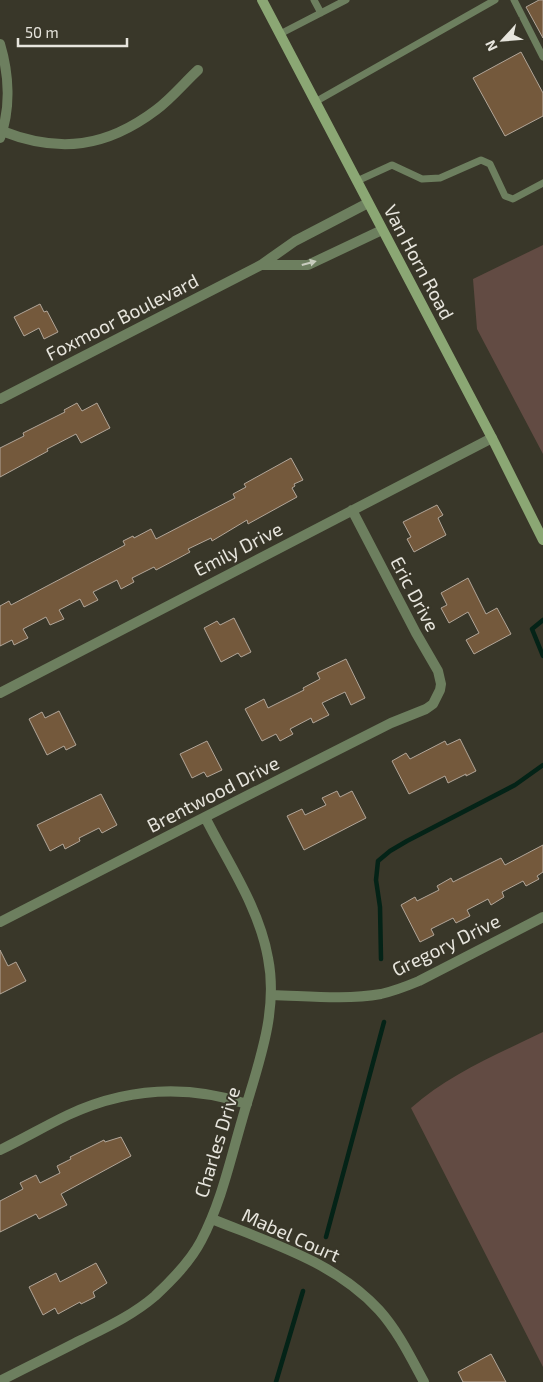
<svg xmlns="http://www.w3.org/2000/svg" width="543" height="1382" font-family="'Exo 2',sans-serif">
<rect width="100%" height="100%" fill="#393729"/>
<path fill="#624b43" d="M543,245V454L477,329L473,279Z
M543,1032V1367L411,1108C449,1074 498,1054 543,1032Z"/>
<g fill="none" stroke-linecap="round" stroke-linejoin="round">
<path stroke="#042317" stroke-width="4.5" d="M543,620L532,629L543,656
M381,959L380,907L376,880L378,861L390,851L407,841L515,785L543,765
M326,1237L384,1022
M276,1382L303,1291"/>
</g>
<path fill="#74593c" stroke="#b2a699" d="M539,0H543V38L526,7Z
M521,52L543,93V116L505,136L473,78Z
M40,304L44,312L47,311L58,332L44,339L39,328L24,336L14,317Z
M77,403L82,411L97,403L110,428L81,443L76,434L47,449L48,451L0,477V448L24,436L23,433L65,412L64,410Z
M291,458L303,480L294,484L295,486L292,488L297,497L248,524L247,520L212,541L211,538L188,549L190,552L177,559L156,570L154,567L132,578L134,582L121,589L117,580L93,592L98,600L84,607L80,599L59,610L64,619L50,625L46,617L23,629L28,638L14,645L12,640L0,646V606L9,601L11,605L125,545L123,541L133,536L134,538L151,529L156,539L235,498L233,494L246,487L244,484Z
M437,505L443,515L438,518L446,535L414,552L407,539L411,537L403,522Z
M468,578L486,614L497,608L511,634L474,654L466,640L479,633L468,612L449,623L441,608L447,605L441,593Z
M234,618L251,652L241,657L238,653L221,662L204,628L217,621L220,625Z
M346,659L365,698L351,705L345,692L322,703L329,715L313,723L311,718L290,729L293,734L280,741L276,734L262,741L245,709L264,699L268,708L304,690L303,688L320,679L317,673Z
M59,711L76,745L66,750L64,746L47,755L29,719L42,712L45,718Z
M460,739L476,771L466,776V774L448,783L445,776L409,794L392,761L406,753L410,759L445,741L447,745Z
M207,741L222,770L207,777L204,772L192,778L180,754Z
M337,791L340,797L352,791L366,818L304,850L287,816L302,809L305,815L326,805L322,798Z
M101,794L117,825L102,833L99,828L79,838L80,841L65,849L63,844L50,851L37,825Z
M543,845V872L537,876L539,879L526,886L523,881L502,892L504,897L491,905L488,899L467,910L470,916L456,923L453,918L431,929L434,935L420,942L401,905L415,897L417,901L439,890L437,886L451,878L453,882L501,858L505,865Z
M0,950L8,966L16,962L26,981L0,994Z
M121,1137L131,1156L61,1194L67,1205L39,1219L36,1214L0,1232V1201L23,1189L20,1183L36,1175L40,1183L60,1173L57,1166L71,1159L70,1157L104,1140L105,1142Z
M96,1263L107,1283L93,1292L95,1297L81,1304L80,1302L58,1314L55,1308L43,1315L29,1287L56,1273L60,1282Z
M491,1354L506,1382H463L458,1372Z"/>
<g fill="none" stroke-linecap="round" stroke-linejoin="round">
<path stroke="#6d7f5f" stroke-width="7" d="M314,0L321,13
M514,0L543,57
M280,34L346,0
M315,102L495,0
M357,181L392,165L422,179L440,178L481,160L490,164L505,196L513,199L543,183"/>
<path stroke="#6d7f5f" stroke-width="10" d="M0,44C9,74 11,108 0,138
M2,131C60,154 107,147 156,110C171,99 184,83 198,70
M261,265H308L382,230
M0,399L261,265L295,241L368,203
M0,693L492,438
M0,922L205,817L391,723L426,709L433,704L440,690L441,684L438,671L416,633L352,510
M272,995C308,996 346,1000 381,994C394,991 407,986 419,981L543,917
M0,1150C23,1139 45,1126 68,1115C126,1088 186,1084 247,1104
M212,1219C271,1243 335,1262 379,1310C398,1331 411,1358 424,1382
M0,1381C27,1367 54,1354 81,1340C107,1327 133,1315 155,1296C172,1280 190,1262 201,1241C221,1203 230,1161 242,1120C257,1067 279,1013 268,958C259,907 228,863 205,817"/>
<path stroke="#8ba774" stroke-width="10" d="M262,0L492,438L543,540"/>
</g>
<defs><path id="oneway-solid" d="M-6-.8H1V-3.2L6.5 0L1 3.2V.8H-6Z" transform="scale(1.25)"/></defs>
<use fill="#c8ccbe" href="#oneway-solid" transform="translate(309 263) rotate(-15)"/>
<g text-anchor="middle" stroke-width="4" stroke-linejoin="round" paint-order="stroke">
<g font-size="19" fill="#e7e5dd" stroke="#393729">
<text transform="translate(419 262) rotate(62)" y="7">Van Horn Road</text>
<text transform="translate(122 317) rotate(-27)" y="7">Foxmoor Boulevard</text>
<text transform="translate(238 549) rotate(-27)" y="7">Emily Drive</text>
<text transform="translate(415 594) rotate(62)" y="7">Eric Drive</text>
<text transform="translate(213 794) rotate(-27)" y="7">Brentwood Drive</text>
<text transform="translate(446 945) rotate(-26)" y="7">Gregory Drive</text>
<text transform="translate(217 1142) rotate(-73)" y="7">Charles Drive</text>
<text transform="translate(291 1235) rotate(24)" y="7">Mabel Court</text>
</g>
</g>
<g transform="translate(503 40) rotate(244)" stroke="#393729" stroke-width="4" paint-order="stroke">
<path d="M0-4L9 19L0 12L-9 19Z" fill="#e7e5dd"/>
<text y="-8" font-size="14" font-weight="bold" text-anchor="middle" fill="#e7e5dd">N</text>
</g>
<path d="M18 38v8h109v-8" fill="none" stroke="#e7e5dd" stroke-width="2.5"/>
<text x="25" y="38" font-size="15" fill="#e7e5dd" stroke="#393729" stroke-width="4" paint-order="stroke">50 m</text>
</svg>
